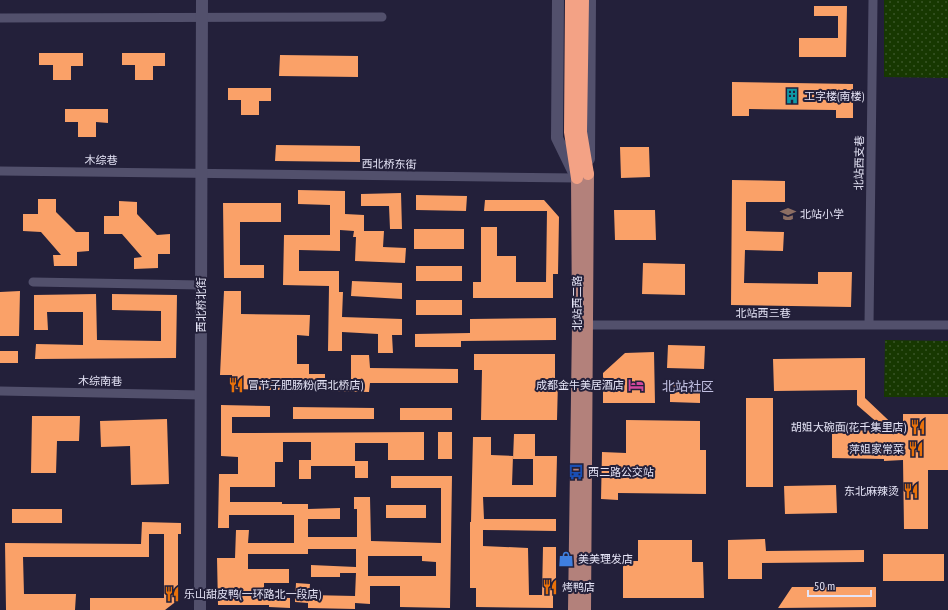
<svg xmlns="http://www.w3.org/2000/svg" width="948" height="610" font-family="'PT Sans Narrow','Noto Sans SC',sans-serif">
<defs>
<pattern id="park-dots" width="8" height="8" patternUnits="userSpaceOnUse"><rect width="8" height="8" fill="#173801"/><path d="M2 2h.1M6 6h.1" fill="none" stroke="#395527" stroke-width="1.8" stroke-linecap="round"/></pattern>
</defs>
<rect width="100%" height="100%" fill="#23203a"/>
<path fill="url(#park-dots)" d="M884,0H948V78L884,77Z
M885,340L948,341V397H884Z"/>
<path fill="#faa168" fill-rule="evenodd" d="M814,6H847L846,57H799V38H838V16H814Z
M39,53H83V66H71V80H53V65H39Z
M122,53H165V66H153V80H135V65H122Z
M280,55L358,56V77L279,76Z
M732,82L853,84V118H836V110L749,109V116H732Z
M228,88H271V101H259V115H241V100H228Z
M65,109H108V123L96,122V137H78V122H65Z
M276,145L360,146V162L275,161Z
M620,147H649L650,177L621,178Z
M732,180L785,181V202H746V231L784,232L783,251L745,250L744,283L818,284V272H852L851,307L731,305Z
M298,190L345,191V214L364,215V231H384L383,247L406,248L405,263L355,261L356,237H353L354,231L340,230V251L299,250V271H339V292H343L342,317L402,319V335H392L393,353H378V334L342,332V351H328L329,286L283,285L284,235H330V205L298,204Z
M401,193L402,229H390L389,206H361V194Z
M416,195L467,196L466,211L416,210Z
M38,199H56V212L76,232H89V251L77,252V266H54L53,255H61L41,232L23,231V214H38Z
M485,200H544L559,217L558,274H553V298H473V282H481V227H497V256H516V282H546L547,211H484Z
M119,201L137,202V214L157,235L170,234V254H158V268L134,269V258L142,257L122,234H104V216H119Z
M223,203H281V222H240V265H264V278H224Z
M614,210H655L656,240H615Z
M414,229H464V249H414Z
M643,263L685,264V295L642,294Z
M416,266H462V281H416Z
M352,281L402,283V299L351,296Z
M20,291L19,336H0V292Z
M224,291H241V314L310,315L309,336L297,335V364H309V374H325V381H351V355H369L370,368L458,369V383H370L369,392L330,391V387H283V390L232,389V375H220Z
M96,294L97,340L161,341V311L112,310V294L177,295L176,358L35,359L36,344L83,345V312H47L48,330H34V295Z
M416,300H462V315H416Z
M556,318V340L461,341V347H415V334L470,333V319Z
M668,345L705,346L704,369L667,368Z
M0,351H18V363H0Z
M654,352L655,403H603V373L625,353Z
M474,354H555V381H558L557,420H481L482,370H474Z
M865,358V398L903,434V414H948V470H928V529H904L903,460L884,461V459L832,458V430L887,431L857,405V390L774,391L773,359Z
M670,384L700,385V403L670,402Z
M746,398H773V487H746Z
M221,405L270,406V417H232V433L424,432V460H388V443H355V466H311V442H283V462H275V487H230V502H282V504H308V509L340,508V519H308V537H357V509H354V497H370L371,541L441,543V488H391V476H452L450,608L400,607V586H370V604L355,603V609L308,608V603L295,602L296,583L310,584L309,595L355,596L356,573H340V577H311V565L356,567V549H308V554H248V569H289V583H264V597L290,598V608L269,607V605H218L217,558H235L236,530H249L248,543H294V515H229V528H218L219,474H238V457L221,456ZM368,556H422V561L436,562V576H368Z
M293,407L374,408V419H293Z
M400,408H452V420H400Z
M32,416H80L79,441H57L56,473H31Z
M167,419L169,484L131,485L130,446L101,447L100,421Z
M626,420L700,421V450H706V494L618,493V500L601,499L602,452L626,453Z
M438,432H452V459H438Z
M514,434H535V456H557L556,497H483L484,519H556V531L483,530V546L528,548L529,595H542L543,547H556V590H553V608L476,607V588H470V522H471L473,437H491V455L513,456L512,485H533V459H513Z
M299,460H311V479H299Z
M355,461H368V478H355Z
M836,485L837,513L785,514L784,486Z
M386,505H426V518H386Z
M12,509H62V523H12Z
M142,522L181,523V534H178V600L165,610H90V598H164V534H149V557H23L24,594H76L75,610H6L5,543L141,544Z
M765,539L766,551L864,550V562L762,563V579H728V540Z
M638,540H692V562H703L704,598H623V561H638Z
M883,554H944V581H883Z
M792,587H876V607L778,608Z"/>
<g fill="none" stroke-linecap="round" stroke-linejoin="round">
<path stroke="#52506c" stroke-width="9" d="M0,18L382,17
M0,171L577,178
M33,282L201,285
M581,325H948
M869,325L873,0
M0,391L201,395"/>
<path stroke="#52506c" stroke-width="12" d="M558,0L557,138L575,175
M589,159L590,0
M200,610L202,0"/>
<path stroke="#b3817b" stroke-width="12" d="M574,610L578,325L577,178
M585,610L588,174"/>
<path stroke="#f3a285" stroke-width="12" d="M571,0L570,132L577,178
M583,0L581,132L588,174"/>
</g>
<defs>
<symbol id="building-bare" viewBox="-9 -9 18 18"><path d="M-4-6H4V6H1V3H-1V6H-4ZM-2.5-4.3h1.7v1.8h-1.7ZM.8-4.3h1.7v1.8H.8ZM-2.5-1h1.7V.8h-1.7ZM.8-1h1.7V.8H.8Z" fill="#0f9aa8" stroke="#23203a" stroke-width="2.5" paint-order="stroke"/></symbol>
<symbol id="school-bare" viewBox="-9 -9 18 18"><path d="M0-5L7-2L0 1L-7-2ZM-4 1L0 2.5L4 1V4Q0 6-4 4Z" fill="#8d6e63" stroke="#23203a" stroke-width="2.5" paint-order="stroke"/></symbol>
<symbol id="restaurant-bare" viewBox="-9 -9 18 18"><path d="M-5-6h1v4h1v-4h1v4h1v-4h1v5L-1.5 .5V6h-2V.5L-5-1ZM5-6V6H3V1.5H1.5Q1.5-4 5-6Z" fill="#e8710a" stroke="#23203a" stroke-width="2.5" paint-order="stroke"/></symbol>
<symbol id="hotel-bare" viewBox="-9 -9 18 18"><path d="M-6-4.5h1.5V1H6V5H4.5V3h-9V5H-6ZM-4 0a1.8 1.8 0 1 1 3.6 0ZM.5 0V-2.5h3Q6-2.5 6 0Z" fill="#d1479c" stroke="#23203a" stroke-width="2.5" paint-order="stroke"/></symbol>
<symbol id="bus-bare" viewBox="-9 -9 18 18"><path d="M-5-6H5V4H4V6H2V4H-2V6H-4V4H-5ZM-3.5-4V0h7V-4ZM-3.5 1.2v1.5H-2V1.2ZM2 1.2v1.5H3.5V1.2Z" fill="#1a4fb4" stroke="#23203a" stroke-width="2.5" paint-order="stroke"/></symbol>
<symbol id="shop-bare" viewBox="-9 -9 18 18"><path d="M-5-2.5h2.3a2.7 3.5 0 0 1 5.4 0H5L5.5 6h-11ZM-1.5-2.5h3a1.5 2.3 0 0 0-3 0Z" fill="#3f7fe0" stroke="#23203a" stroke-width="2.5" paint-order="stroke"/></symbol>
</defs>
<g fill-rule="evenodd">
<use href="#building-bare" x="781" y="85" width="22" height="22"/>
<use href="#school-bare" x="777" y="203" width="22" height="22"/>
<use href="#restaurant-bare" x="225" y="374" width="22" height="22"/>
<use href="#hotel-bare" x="625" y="374" width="22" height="22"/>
<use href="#restaurant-bare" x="907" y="416" width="22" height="22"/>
<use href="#restaurant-bare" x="905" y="438" width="22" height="22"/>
<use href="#bus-bare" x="565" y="461" width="22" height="22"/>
<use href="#restaurant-bare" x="900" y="480" width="22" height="22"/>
<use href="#shop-bare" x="555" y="548" width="22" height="22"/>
<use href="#restaurant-bare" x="539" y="576" width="22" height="22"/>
<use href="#restaurant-bare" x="161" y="583" width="22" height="22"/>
</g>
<g text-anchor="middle" stroke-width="4" stroke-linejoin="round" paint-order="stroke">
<g font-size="11" fill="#e5e4f6" stroke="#23203a" text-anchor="start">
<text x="804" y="100">工字楼(南楼)</text>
<text x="800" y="218">北站小学</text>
<text x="248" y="389">冒节子肥肠粉(西北桥店)</text>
<text x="624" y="389" text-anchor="end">成都金牛美居酒店</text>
<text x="906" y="431" text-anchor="end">胡姐大碗面(花千集里店)</text>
<text x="904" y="453" text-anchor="end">萍姐家常菜</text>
<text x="588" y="476">西二路公交站</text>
<text x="899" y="495" text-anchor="end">东北麻辣烫</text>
<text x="578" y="563">美美理发店</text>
<text x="562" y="591">烤鸭店</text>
<text x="184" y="598">乐山甜皮鸭(一环路北一段店)</text>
</g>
<g font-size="11" fill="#e5e4f6" stroke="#23203a">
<text transform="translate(101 160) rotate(1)" y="4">木综巷</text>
<text transform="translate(859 163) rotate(-89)" y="4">北站西支巷</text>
<text transform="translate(389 164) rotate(1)" y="4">西北桥东街</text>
<text transform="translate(577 303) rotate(-90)" y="4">北站西二路</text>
<text transform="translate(201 305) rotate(-90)" y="4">西北桥北街</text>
<text x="763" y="317">北站西三巷</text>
<text transform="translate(100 381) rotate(1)" y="4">木综南巷</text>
</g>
<g font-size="13" fill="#c2c0e2" stroke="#23203a">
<text x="688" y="391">北站社区</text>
</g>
</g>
<path d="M808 590v6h63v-6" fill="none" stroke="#e5e4f6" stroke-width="2"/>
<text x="814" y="590" font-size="12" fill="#e5e4f6" stroke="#23203a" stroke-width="3" paint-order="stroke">50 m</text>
</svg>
